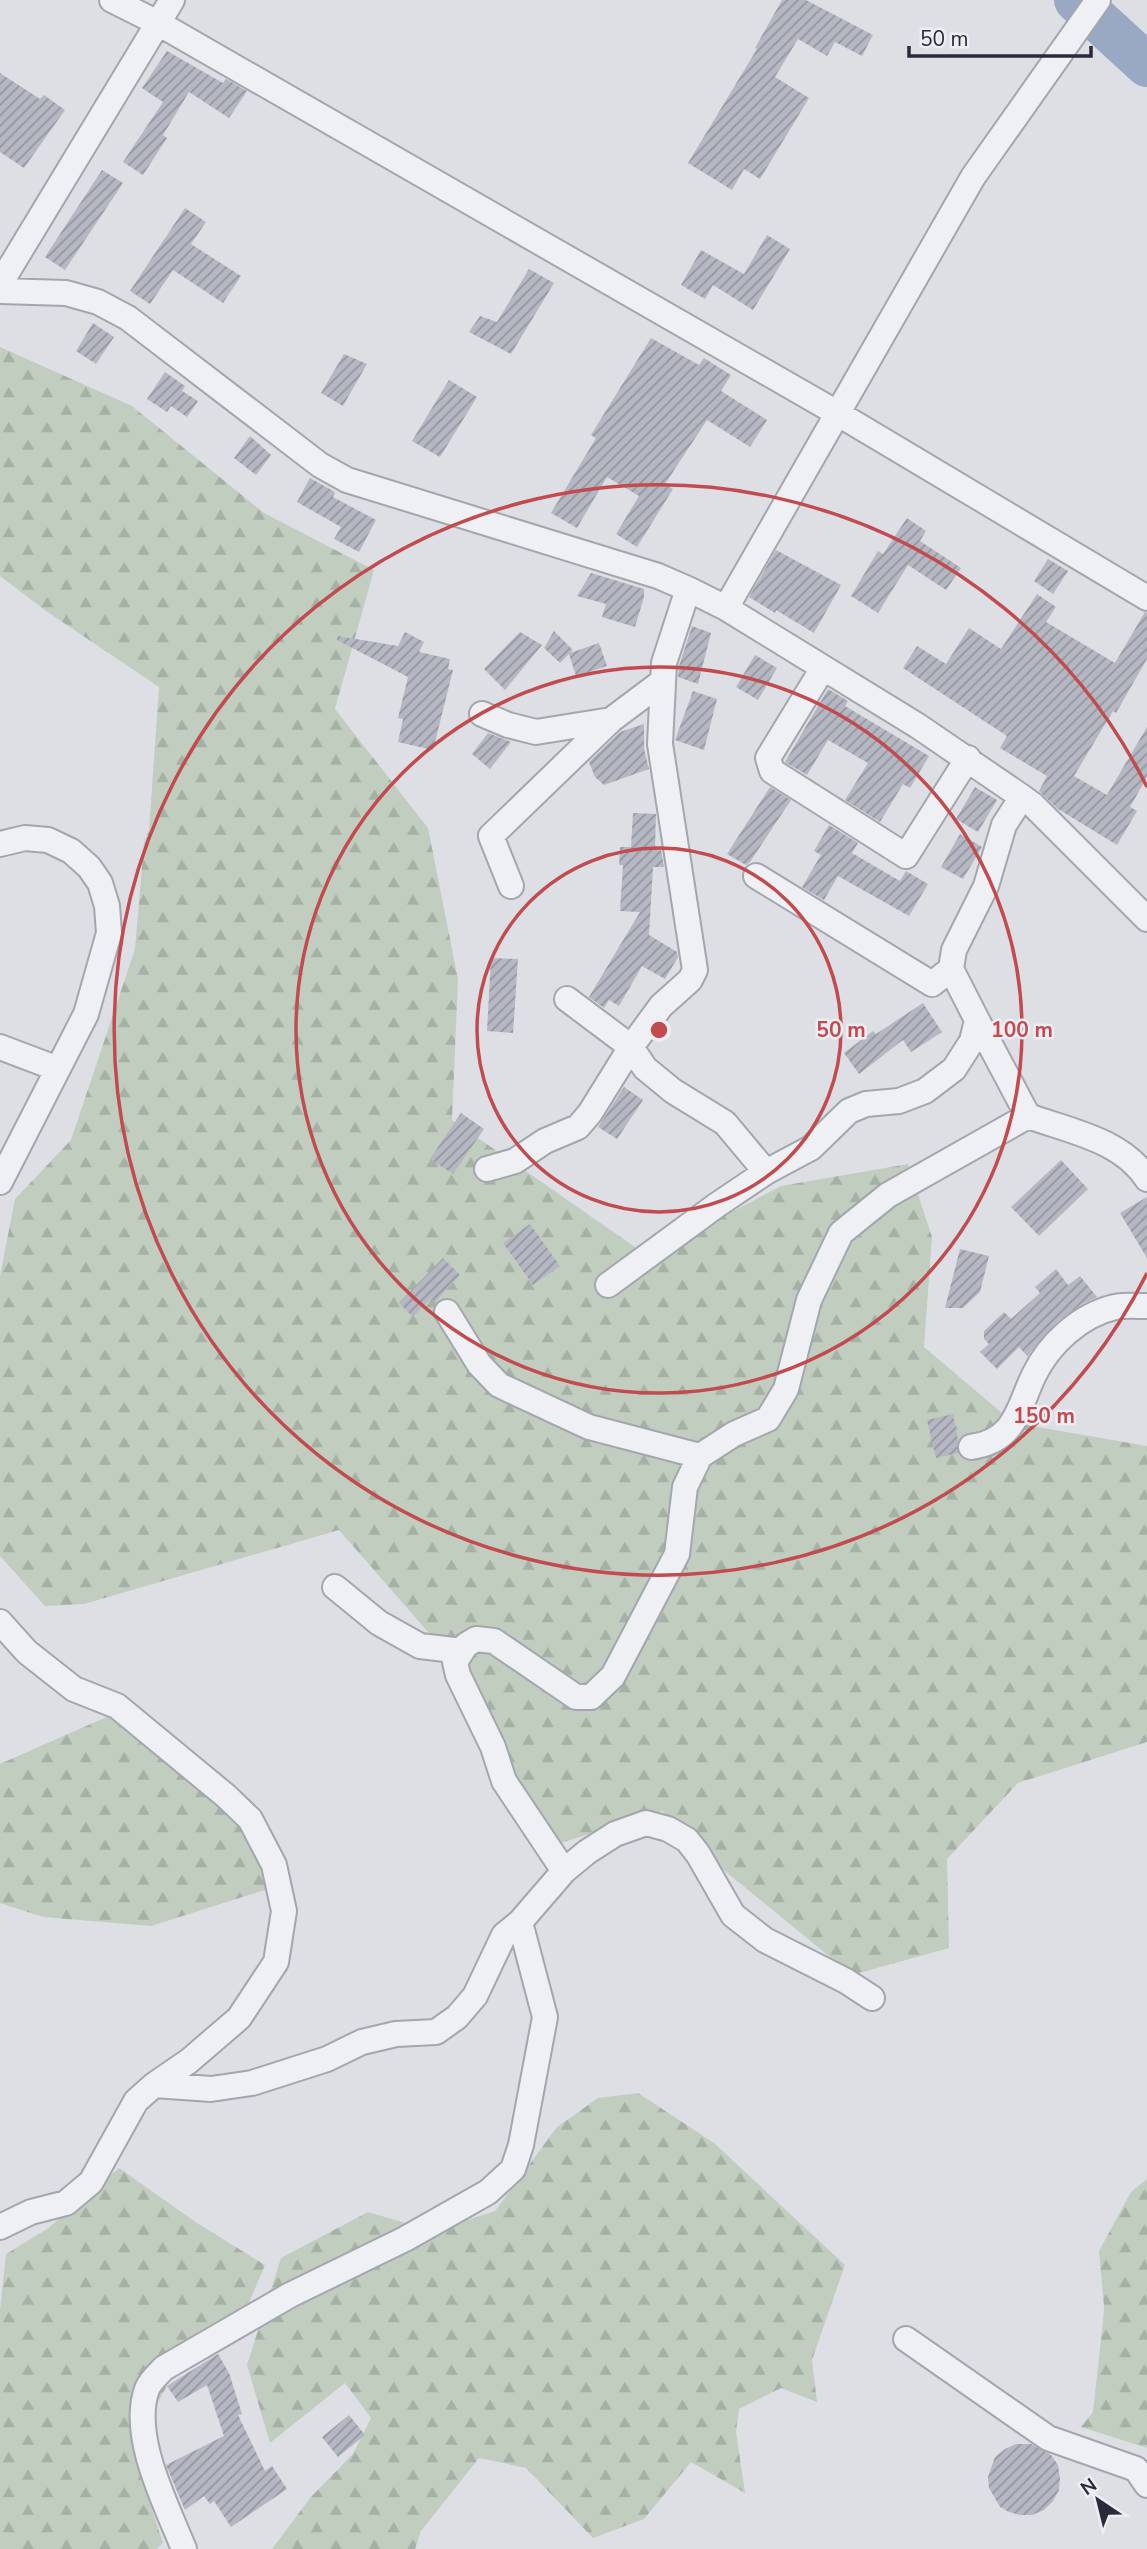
<svg xmlns="http://www.w3.org/2000/svg" width="1147" height="2549" font-family="'Nunito Sans',sans-serif">
<defs>
<pattern id="forest-firs" width="22" height="20" patternUnits="userSpaceOnUse" patternTransform="scale(1.75)"><rect width="22" height="20" fill="#c1cebf"/><path d="M5 1l3.5 6h-7zM16 11l3.5 6h-7z" fill="#a6b1a5"/></pattern>
<pattern id="building-hatch" width="6" height="6" patternUnits="userSpaceOnUse" patternTransform="scale(1.75)"><rect width="6" height="6" fill="#b5b8c2"/><path d="M-1 1l2-2M0 6l6-6M5 7l2-2" fill="none" stroke="#93969f"/></pattern>
</defs>
<rect width="100%" height="100%" fill="#dddfe5"/>
<path fill="url(#forest-firs)" d="M0,347L132,406L264,513L374,570L335,709L428,828L458,979L452,1120L648,1256L781,1186L908,1164L932,1237L924,1347L1014,1423L1147,1446V1742L1018,1783L947,1859L949,1948L852,1975L720,1867L662,1811L545,1848L455,1663L339,1530L84,1604L45,1606L0,1556V1276L15,1199L71,1140L135,949L144,843L149,830L159,687L46,611L0,576Z
M111,1715L211,1792L266,1859L265,1890L151,1926L43,1917L0,1903V1764Z
M638,2093L714,2143L845,2265L812,2360L817,2402L781,2388L739,2409L736,2432L745,2493L691,2462L644,2519L593,2538L526,2468L479,2458L421,2531L415,2549H272L310,2498L353,2454L371,2418L345,2383L270,2443L247,2365L281,2258L368,2212L433,2231L495,2211L557,2127L598,2098Z
M119,2168L197,2223L265,2265L240,2324L192,2342L138,2437L146,2491L163,2543L157,2549H0V2310L6,2254L47,2229Z
M1147,2179V2448L1081,2427L1093,2412L1103,2321L1104,2306L1099,2251L1131,2192Z"/>
<g fill="none" stroke-linecap="round" stroke-linejoin="round">
<path stroke="#9aa9c3" stroke-width="44" d="M1076,0L1147,65"/>
</g>
<path fill="url(#building-hatch)" d="M782,0H806L873,35L862,56L835,42L827,56L798,39L775,77L809,98L760,179L744,169L732,190L688,163L757,49L755,48Z
M167,51L223,83L226,79L247,91L229,118L189,92L163,135L167,138L143,175L123,162L163,102L142,88Z
M0,73L40,99L44,95L65,110L24,168L0,152Z
M102,170L123,183L65,270L45,257Z
M185,208L206,222L191,244L241,276L223,303L173,270L150,304L130,291Z
M767,235L790,249L753,310L713,285L705,299L681,285L701,250L744,274Z
M529,269L554,283L511,354L469,332L480,316L497,322Z
M93,323L114,337L96,364L76,351Z
M651,338L699,365L704,358L731,375L721,391L767,420L750,447L707,420L665,484L673,489L637,547L616,534L639,496L607,477L577,528L551,513L596,438L591,435Z
M344,354L367,364L343,406L321,393Z
M165,372L185,386L182,391L198,401L187,417L171,406L167,412L147,399Z
M449,380L477,397L440,457L412,441Z
M250,436L271,455L256,475L234,458Z
M310,478L335,492L333,497L376,520L359,552L334,539L341,527L297,502Z
M907,518L926,531L920,541L961,568L946,590L908,565L878,613L851,596L878,551L883,554Z
M776,550L841,585L814,633L776,610L775,613L749,597Z
M1048,559L1068,571L1053,594L1034,581Z
M591,573L644,589V597L635,627L602,617L606,604L577,596Z
M1037,594L1056,607L1046,622L1115,663L1145,612L1147,613V659L1116,713L1113,711L1074,776L1107,795L1147,727V777L1130,807L1137,811L1117,845L1058,809L1039,791L1047,776L1000,748L1007,736L903,668L917,646L946,664L969,628L1001,649Z
M692,626L711,633L698,684L678,677L679,666Z
M554,631L573,650L570,653L599,643L607,666L576,676L569,654L560,663L544,648Z
M405,632L424,642L419,652L450,659L448,669L453,670L433,750L398,742L403,719L398,718L408,677L337,640L338,636L398,646Z
M520,632L542,645L505,690L484,669Z
M755,655L777,668L758,700L736,687Z
M828,689L848,701L845,706L929,756L910,788L903,784L880,822L845,800L868,763L828,740L807,775L785,762Z
M693,691L717,699L704,750L675,740Z
M644,724V749L649,769L604,785L595,777L589,762L620,732Z
M488,733L511,742L490,769L472,754Z
M770,787L791,800L750,862L746,865L727,854Z
M975,787L997,800L978,832L956,819Z
M633,813L656,814L655,849L661,850L664,867H653L649,935L677,952L678,957L665,979L642,966L619,1006L609,1000L604,1008L589,997L640,912L620,911L623,865H619L620,847H631Z
M829,825L858,843L852,853L900,881L906,871L928,884L909,916L838,876L824,900L802,887L821,855L814,851Z
M960,834L982,847L963,879L941,867Z
M491,958L518,959L513,1033L487,1031Z
M923,1003L942,1032L911,1052L903,1040L859,1074L844,1053L873,1031L876,1034Z
M624,1087L643,1100L617,1139L598,1127Z
M461,1113L484,1129L453,1174L430,1159Z
M1061,1160L1088,1189L1039,1236L1011,1207Z
M1147,1197V1258L1120,1213Z
M530,1224L560,1266L533,1285L503,1243Z
M960,1249L989,1256L980,1292L963,1308H945Z
M443,1258L460,1275L435,1302L431,1298L413,1317L399,1303Z
M1056,1269L1068,1285L1080,1276L1097,1297L1082,1304L1058,1321L1027,1356L1019,1347L997,1369L980,1352L989,1344L984,1339V1331L1004,1312L1011,1319L1040,1293L1035,1287Z
M953,1414L958,1440V1453L936,1458L927,1420Z
M218,2354L229,2373L242,2414L238,2415L265,2471L272,2466L287,2489L231,2527L214,2501L210,2504L204,2496L185,2510L166,2465L224,2436L207,2385L178,2402L167,2386Z
M349,2415L365,2435L338,2457L322,2437Z
M1016,2444H1031L1051,2455L1058,2465L1060,2478L1059,2490L1053,2501L1044,2510L1032,2515H1020L1009,2512L1000,2507L989,2488L988,2477L995,2457L1005,2449Z"/>
<g fill="none" stroke-linecap="round" stroke-linejoin="round">
<defs>
<path id="minor" d="M112,0L158,23L837,413L1147,598
M0,284L172,0
M0,291L66,293L98,302L128,318L320,465L347,480L658,576L688,589L726,608L918,726L1022,797L1033,805L1147,919
M726,608L973,177L1098,0
M823,668L768,758L772,771L906,856L968,758
M482,714L508,725L536,732L611,720
M0,844L25,838L48,840L71,851L89,867L100,883L107,906L109,933L86,1014L0,1182
M756,876L932,984L951,969
M511,886L491,836L611,720L663,681
M567,999L631,1047L645,1068L673,1091L725,1123L766,1172
M977,1020L1028,1116C1070,1131 1122,1140 1147,1179
M0,1047L58,1069
M487,1169L515,1161L545,1141L578,1127L590,1113L631,1047L661,1006L690,980L695,970L660,744L664,663L688,589
M608,1285L717,1205L766,1172L811,1148L849,1111L866,1104L899,1101L925,1091L954,1069L972,1041L977,1020L951,969L954,950L986,886L1004,825L1022,797
M447,1312L479,1364L499,1385L589,1427L700,1456
M971,1447C1016,1441 1018,1408 1034,1375C1049,1344 1080,1315 1115,1307C1125,1305 1137,1306 1147,1306
M335,1587L379,1623L420,1646L462,1651
M0,1622L27,1652L74,1689L117,1706L226,1796L250,1819L274,1865L284,1911L276,1962L239,2018L189,2061L154,2085
M564,1871L504,1781L493,1747L458,1675L455,1662L466,1645L476,1639L494,1641L576,1697H591L613,1676L677,1554L685,1487L700,1456L734,1434L768,1419L786,1389L809,1300L841,1233L888,1195L1028,1116
M0,2227L31,2212L66,2203L91,2182L136,2101L154,2085L211,2089L252,2083L327,2059L362,2042L396,2034L436,2032L457,2017L475,1996L504,1935L520,1922L564,1871L587,1852L615,1834L646,1823L668,1829L687,1840L698,1854L733,1915L765,1940L846,1981L872,1998
M906,2339L1048,2438L1136,2469L1147,2485
M184,2549C166,2504 130,2436 147,2389C150,2381 158,2374 164,2368L290,2295L405,2239L488,2192L513,2169L521,2145L545,2017L520,1922"/>
</defs>
<use href="#minor" stroke="#a3a6ae" stroke-width="28"/>
<use href="#minor" stroke="#eff0f4" stroke-width="24"/>
</g>
<g fill="none" stroke="#c14b4e" stroke-width="3.5">
<circle cx="659" cy="1030" r="182"/>
<circle cx="659" cy="1030" r="363"/>
<path d="M1147 1273A545 545 0 1 1 1147 787"/>
</g>
<circle cx="659" cy="1030" r="10" fill="#c14b4e" stroke="#eceef3" stroke-width="3.5"/>
<g font-size="21" text-anchor="middle" font-weight="bold" fill="#c14b4e" stroke="#eceef3" stroke-width="5" stroke-linejoin="round" paint-order="stroke">
<text x="841" y="1037">50 m</text>
<text x="1022" y="1037">100 m</text>
<text x="1044" y="1423">150 m</text>
</g>
<g transform="translate(1098 2500) rotate(325)" stroke="#eceef3" stroke-width="5" paint-order="stroke">
<path d="M0-5L12 26L0 18L-12 26Z" fill="#282c3a"/>
<text y="-10" font-size="19" font-weight="bold" text-anchor="middle" fill="#282c3a">N</text>
</g>
<path d="M909 46v10h182v-10" fill="none" stroke="#282c3a" stroke-width="3.5"/>
<text x="920" y="46" font-size="21" fill="#282c3a" stroke="#eceef3" stroke-width="5" paint-order="stroke">50 m</text>
</svg>
